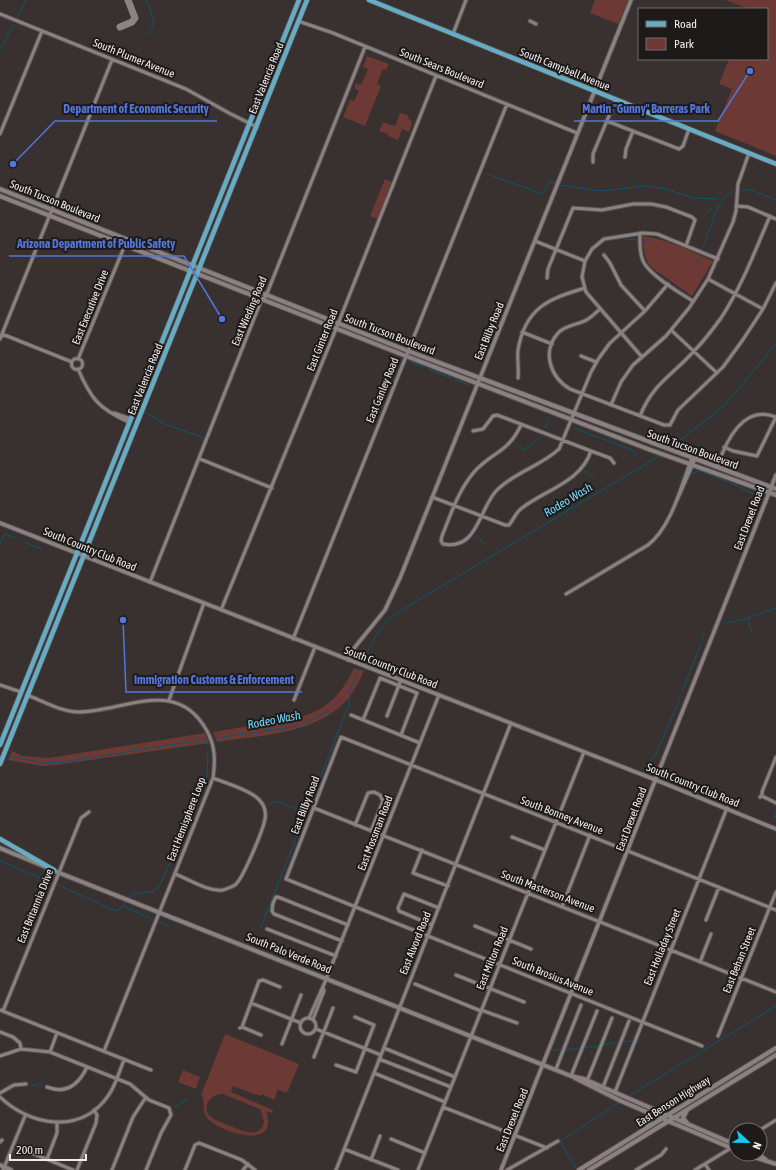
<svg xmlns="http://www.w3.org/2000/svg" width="776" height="1170" font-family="'Asap Condensed',sans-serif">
<rect width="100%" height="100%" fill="#383130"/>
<path fill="#6c3934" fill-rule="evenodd" d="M595,0H628L618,24L590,13Z
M726,0H776V156L715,131L732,89L719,84L729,59H767V9H748Z
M367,56L389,64L386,70L383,69L377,84L381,86L365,126L343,117L350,100L354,101L359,91L354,88L356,83L361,85L368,69L363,67Z
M400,113L407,115L412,123L409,132L402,129L398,140L388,136V134L379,131L383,122L395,126Z
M385,179L392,182L377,219L370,216Z
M644,236C668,240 691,251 713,261L692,296L652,268C644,259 644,250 643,238Z
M354,668L364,671C359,681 354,692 347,700C314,735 261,735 217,742L213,732C232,729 250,726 268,723C312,717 334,710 354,668Z
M205,733L209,743L56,765L42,766L8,760L12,751L23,756L49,758Z
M225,1034L299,1064L288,1091L285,1093L278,1089L274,1100L262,1094L260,1096L233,1086L231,1092L273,1110L272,1113L266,1111C280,1151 223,1133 209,1120C200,1112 207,1103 201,1095ZM223,1094L260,1109L264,1121C260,1141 241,1130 228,1125C223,1123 216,1121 211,1117C200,1108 211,1093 223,1094Z
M183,1070L200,1077L196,1089L178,1082Z"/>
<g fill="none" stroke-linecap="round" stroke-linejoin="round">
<path stroke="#08586e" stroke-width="1" d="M17,18L26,0
M145,35C160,26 151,13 146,0
M0,50L13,25
M487,174L543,194L550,181L557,184
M560,185L600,191L644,186L666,189L693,198L717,199
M742,190H751L776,200
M715,208L719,205
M707,212L712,209
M624,240L636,239
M645,241L652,242
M703,247C709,234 718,196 732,192
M697,263L699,258
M409,361L424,367
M428,369L451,378
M455,379L469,385
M145,412L162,423L204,438
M545,428L550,418
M574,428L632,450L637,457
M515,443L525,450L541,436
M670,448L724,406L776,344
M584,471L595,479
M693,473L700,471L726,481
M678,478L682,477
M730,483L758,496
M476,536L485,544
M24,542L42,549
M0,544L5,534L18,539
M750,618L748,620L752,634
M724,623L742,620L776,608
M702,640L704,634
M363,661C371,642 380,628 395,614L661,455
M683,689L701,644
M216,738L300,726L329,711L350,690L359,669
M10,756L43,763L64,762L207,739V746
M647,765L656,754L680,698
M199,793L207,776L208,752
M268,805L276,801L302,811H306L308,809L349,704L350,690
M774,818L776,813
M186,824L197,800
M0,861L50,882
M58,885L116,911L121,908L126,902
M128,899L133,894L154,891L160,885L185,828
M123,906L152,919
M160,923L169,926
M261,927L307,810
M623,1042L631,1041
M603,1045L619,1042
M553,1050H562
M565,1050L600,1046
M32,1085L37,1086
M37,1085L38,1083L42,1085
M629,1096L776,1006
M175,1107L188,1099
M576,1168L561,1144V1141L620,1102"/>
<path stroke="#8a8584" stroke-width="7" d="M120,27L132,22L135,18L128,0"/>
<defs>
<path id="minor" d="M0,14L186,89L229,113L257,127
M298,21L333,33L577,133
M530,21L536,24
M453,34L466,0
M607,121L679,149L683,146L689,129
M0,134L42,31
M625,157L626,149L633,131
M593,162V154L616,99
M736,206L748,207L776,219
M573,208L602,210L633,204H651L666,207L692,217L695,220
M640,233C640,242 639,252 643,261C649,275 680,293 693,301
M535,241L585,261
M686,246L695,220
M604,255L610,263L621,285L645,311
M547,278L548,269L573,208
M708,279L763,309
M599,310C594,314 589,320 582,322C574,325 566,326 559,332C541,351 550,377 570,389L664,425H670
M671,330L717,373
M522,332L552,344
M2,334L72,362
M0,339L112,60
M581,356L596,362
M642,357L586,292L582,277L585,261L592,249L604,239L643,233L657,234L718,259
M71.5 364a5.5 5.5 0 1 1 11 0a5.5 5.5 0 1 1-11 0Z
M78,359L127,240
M78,369C91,399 99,409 129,422
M518,378C519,369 517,359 518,350C525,308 548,299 585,288
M611,405L621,382L633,365L666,336L689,308L708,279L733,222L736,211L738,184L749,153
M114,413L131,419
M640,416C653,383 673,375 694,351C704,341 713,329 721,318C742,286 755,251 770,216
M521,425C508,453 492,452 474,472C458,491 451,514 442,536L441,541L443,544C478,551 479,508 497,490C515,472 541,466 559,449L591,372L599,358L610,343L645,311L668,284
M670,425L678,410L723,367L742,341L763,309L776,283
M724,447L733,451L757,456
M591,451L610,458L614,463
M757,456L776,417
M200,459L272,488
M717,467C726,441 743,404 776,417
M432,497L505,525H509C514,519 516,512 522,508C545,490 581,482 591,451L497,415L493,416L483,429L473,431
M674,507L695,459
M150,582L261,301L266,296L365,47
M566,594L648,545C672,526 681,486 692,458
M221,610L338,324L436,76
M293,639L507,104
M0,685L21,692
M27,695C43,701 61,712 79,712C121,712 171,679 202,723C215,741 216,757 213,778L104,1051
M169,700L204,603
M294,700L315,647
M351,715L420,743
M387,716L401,680
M363,720L380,678L417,693L401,735
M762,796L776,803
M760,797L762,796V792L776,757
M314,808L776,992
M355,825L368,793L374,792L380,795L383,801L371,831
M512,837L545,850
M422,850L413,873L448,886
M175,874C189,879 208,892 223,890C226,889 232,887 235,885C243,879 263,830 265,819C266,813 265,807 261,802C254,791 225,783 213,778
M562,907L590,835
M706,920L719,887
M432,925L399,911L398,908L404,894L439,908
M475,926L531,949
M267,929L336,956
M342,941L274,914L272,911L273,903L276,897H278L348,925
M700,962L711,934
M456,975L524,1002
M415,984L481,1011
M251,1003L301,1023
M0,1010L151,1070
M481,1010L517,1023
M3,1011L81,818L89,812
M300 1026a8 8 0 1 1 16 0a8 8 0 1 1-16 0Z
M309,1018L325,982L439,695
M313,1019L324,991L323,988
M242,1027L261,1035
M240,1028L242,1027L259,981L263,980L280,987
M316,1029L381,1055
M0,1032L13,1037L20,1043L21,1049
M718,1036L776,892
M282,1044L301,995
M702,1046L286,879L341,737L776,910
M384,1048L455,1077
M50,1052L57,1033
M0,1056L21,1049L50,1052L130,1084L149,1100L169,1108L171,1115L161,1133L146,1170
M314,1057L333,1008
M379,1059L451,1087
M336,1065L356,1072L374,1025L355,1017
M556,1069L581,1005
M374,1073L445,1102
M571,1076L597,1011
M587,1081L612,1018
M47,1087C67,1095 79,1084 87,1067
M603,1087L629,1021
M615,1092L727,808
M0,1093L14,1085L26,1084
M0,1097C30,1126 81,1135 108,1096C116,1085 119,1072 124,1060
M443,1107L547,1148
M760,1130L776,1120
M391,1139L425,1153
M0,1142L2,1140
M22,1149L73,1170
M344,1149L398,1170
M47,1159L57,1133V1122
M371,1160L380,1136
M705,1164L709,1170
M3,1170L25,1116
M77,1170L96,1123L97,1115L94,1110
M112,1170L133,1117L146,1097
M185,1170L195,1145L199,1143L242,1160L255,1170
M243,1170L248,1164
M336,1170L511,723
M418,1170L584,752
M507,1170L558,1141
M636,1170L661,1155L666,1149
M695,1170L731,1148"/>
<path id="tertiary" d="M0,523L656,780L776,829
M348,660L355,647L385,610L400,578L631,0
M501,1170L776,475"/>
<path id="secondary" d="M0,189L408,351L776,489
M0,196L406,356L648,449L776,495
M0,848L46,867
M52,870L571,1076L584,1079L736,1145
M575,1078L621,1101L736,1150
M647,1113L651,1119L647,1126
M687,1123L683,1118L687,1110
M745,1154L776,1164
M758,1154L766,1160
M0,1165L11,1170
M579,1170L776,1048
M589,1170L776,1055"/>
<path id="primary" d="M369,0L776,164
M0,745L299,0
M0,764L307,0
M0,839L54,870"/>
</defs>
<use href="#minor" stroke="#55504f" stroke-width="5"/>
<use href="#tertiary" stroke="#55504f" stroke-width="5.5"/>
<use href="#secondary" stroke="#55504f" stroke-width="6"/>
<use href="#primary" stroke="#55504f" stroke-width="6"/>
<use href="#minor" stroke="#8a8180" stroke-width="3"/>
<use href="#tertiary" stroke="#8a8180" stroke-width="3.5"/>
<use href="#secondary" stroke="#8a8180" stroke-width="4"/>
<use href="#primary" stroke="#65acc4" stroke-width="4.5"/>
</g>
<g text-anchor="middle" stroke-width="4" stroke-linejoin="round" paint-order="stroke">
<g font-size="11" fill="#f0eceb" stroke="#1d1a19">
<text transform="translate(134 58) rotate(22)" y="4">South Plumer Avenue</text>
<text transform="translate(442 68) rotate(22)" y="4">South Sears Boulevard</text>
<text transform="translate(565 69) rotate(22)" y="4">South Campbell Avenue</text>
<text transform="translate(266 78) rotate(-68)" y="4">East Valencia Road</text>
<text transform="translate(55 201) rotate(22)" y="4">South Tucson Boulevard</text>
<text transform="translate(90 307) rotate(-68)" y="4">East Executive Drive</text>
<text transform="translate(249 311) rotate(-67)" y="4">East Wieding Road</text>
<text transform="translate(489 331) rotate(-68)" y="4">East Bilby Road</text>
<text transform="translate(390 334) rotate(21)" y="4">South Tucson Boulevard</text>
<text transform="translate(322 340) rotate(-68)" y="4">East Ginter Road</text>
<text transform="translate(145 379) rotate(-68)" y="4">East Valencia Road</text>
<text transform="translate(382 390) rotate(-68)" y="4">East Ganley Road</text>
<text transform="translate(693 449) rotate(20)" y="4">South Tucson Boulevard</text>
<text transform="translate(749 518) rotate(-69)" y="4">East Drexel Road</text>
<text transform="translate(90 549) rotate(22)" y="4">South Country Club Road</text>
<text transform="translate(391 667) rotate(21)" y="4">South Country Club Road</text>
<text transform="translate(693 785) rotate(22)" y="4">South Country Club Road</text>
<text transform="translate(305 805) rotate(-69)" y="4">East Bilby Road</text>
<text transform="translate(562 815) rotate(21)" y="4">South Bonney Avenue</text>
<text transform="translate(186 819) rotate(-69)" y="4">East Hemisphere Loop</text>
<text transform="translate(631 819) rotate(-69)" y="4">East Drexel Road</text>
<text transform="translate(375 833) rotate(-69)" y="4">East Mossman Road</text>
<text transform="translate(548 891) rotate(21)" y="4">South Masterson Avenue</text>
<text transform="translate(35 906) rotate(-68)" y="4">East Britannia Drive</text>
<text transform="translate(415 943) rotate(-68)" y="4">East Alvord Road</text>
<text transform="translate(662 947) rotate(-68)" y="4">East Holladay Street</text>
<text transform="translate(289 953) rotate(22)" y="4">South Palo Verde Road</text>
<text transform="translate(492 958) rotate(-68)" y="4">East Milton Road</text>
<text transform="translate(739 960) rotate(-68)" y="4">East Behan Street</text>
<text transform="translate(553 976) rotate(22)" y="4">South Brosius Avenue</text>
<text transform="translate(673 1101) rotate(-32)" y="4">East Benson Highway</text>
<text transform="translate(512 1120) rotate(-68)" y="4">East Drexel Road</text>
</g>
<g font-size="12" font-style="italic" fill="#76dbff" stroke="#1d1a19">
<text transform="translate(568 500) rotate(-31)" y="4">Rodeo Wash</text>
<text transform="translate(274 720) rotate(-11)" y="4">Rodeo Wash</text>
</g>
</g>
<path fill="none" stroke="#5276dd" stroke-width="1.5" d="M750 71L718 121H574M13 164L55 121H217M222 319L184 256H9M123 620L126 692H302"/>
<g fill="#5276dd" stroke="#1d1a19" stroke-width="1.5">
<circle cx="750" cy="71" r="4"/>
<circle cx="13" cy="164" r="4"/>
<circle cx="222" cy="319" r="4"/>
<circle cx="123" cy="620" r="4"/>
</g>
<g font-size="12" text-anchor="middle" font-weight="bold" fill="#5276dd" stroke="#1d1a19" stroke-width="4" stroke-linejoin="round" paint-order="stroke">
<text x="646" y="113">Martin "Gunny" Barreras Park</text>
<text x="136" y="113">Department of Economic Security</text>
<text x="96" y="248">Arizona Department of Public Safety</text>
<text x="214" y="684">Immigration Customs &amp; Enforcement</text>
</g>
<rect x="638" y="8" width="130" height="52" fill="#1d1a19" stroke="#716e6d"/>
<rect x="646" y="21" width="20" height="6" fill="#65acc4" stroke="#716e6d"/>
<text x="674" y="28" font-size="12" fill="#f0eceb">Road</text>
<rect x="646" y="38" width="20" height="12" fill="#6c3934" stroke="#716e6d"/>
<text x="674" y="48" font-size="12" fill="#f0eceb">Park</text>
<g transform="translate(748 1142) rotate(112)"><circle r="19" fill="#1d1a19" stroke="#716e6d"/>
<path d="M0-3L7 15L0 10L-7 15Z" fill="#0fcafa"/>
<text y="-6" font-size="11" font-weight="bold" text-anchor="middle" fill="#f0eceb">N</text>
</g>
<path d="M10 1154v6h76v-6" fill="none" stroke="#f0eceb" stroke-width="2"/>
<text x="16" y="1154" font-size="12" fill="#f0eceb" stroke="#1d1a19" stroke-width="3" paint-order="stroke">200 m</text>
</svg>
